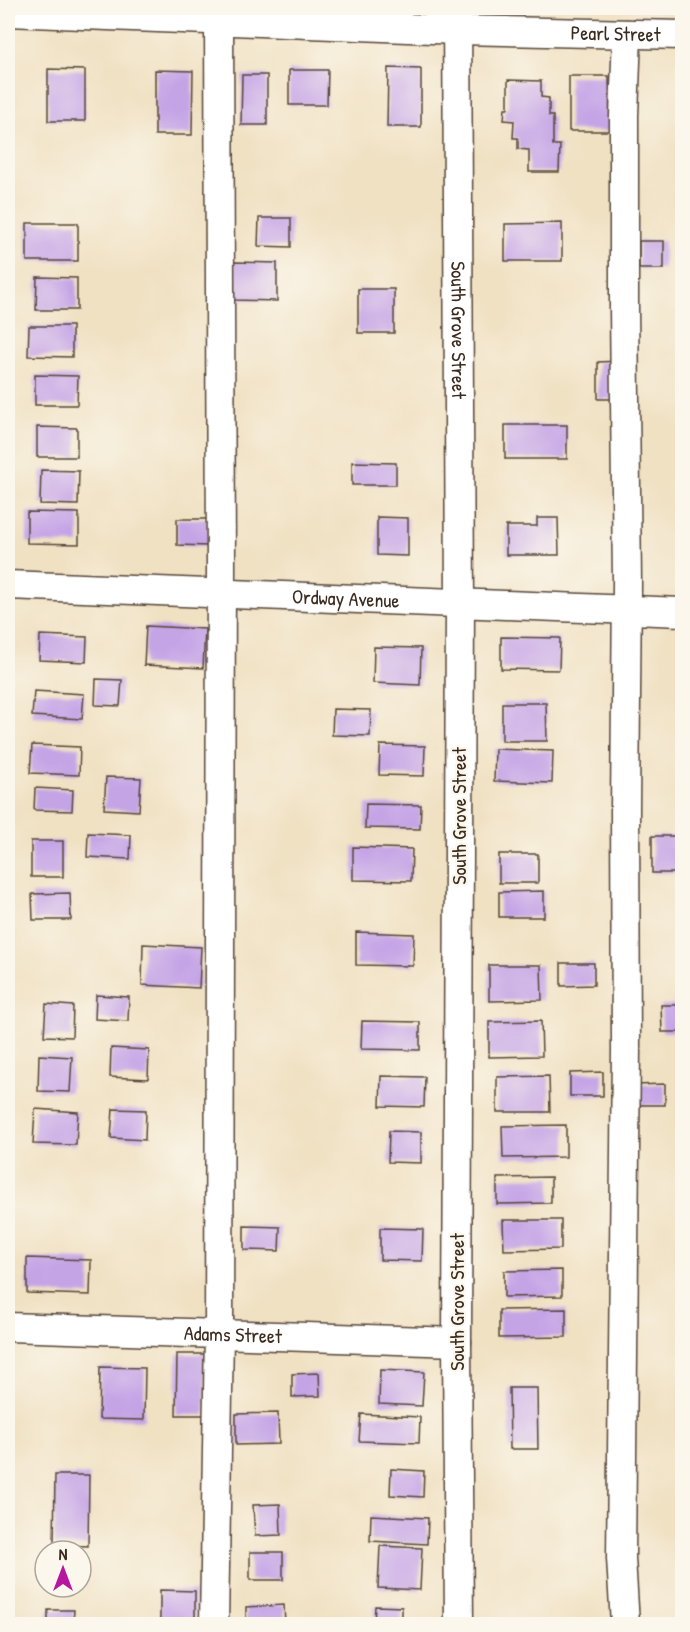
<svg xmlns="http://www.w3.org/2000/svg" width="690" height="1632" font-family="'Patrick Hand',sans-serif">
<rect width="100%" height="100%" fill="#fbf7ec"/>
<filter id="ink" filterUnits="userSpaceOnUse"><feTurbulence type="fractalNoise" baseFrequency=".0167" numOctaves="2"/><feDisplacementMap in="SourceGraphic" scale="12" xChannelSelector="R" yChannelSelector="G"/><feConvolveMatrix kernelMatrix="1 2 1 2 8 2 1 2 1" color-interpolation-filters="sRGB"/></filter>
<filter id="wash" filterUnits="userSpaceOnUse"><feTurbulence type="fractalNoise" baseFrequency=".008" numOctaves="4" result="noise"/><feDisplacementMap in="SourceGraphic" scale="24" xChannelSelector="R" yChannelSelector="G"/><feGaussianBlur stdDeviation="1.35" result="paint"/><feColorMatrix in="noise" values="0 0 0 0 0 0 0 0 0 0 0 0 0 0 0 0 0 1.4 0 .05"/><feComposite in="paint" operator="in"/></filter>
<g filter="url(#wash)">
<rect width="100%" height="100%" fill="#f0e1c3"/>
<g id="blocks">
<path fill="#c5a4e6" d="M388,68L421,69V127H387Z
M48,69L85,70V121H48Z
M155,70L193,71L192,135H155Z
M289,70H328L327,105H289Z
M242,75H267V125H241Z
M569,76H609L610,131H569Z
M508,80L541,81V97L549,98V116H553V145H560L559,172H529V150L518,149V138H513L514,121L504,120L505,108H508Z
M259,218H291V247L258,246Z
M27,223H78V261H27Z
M562,223V261H505V224Z
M639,241H664V269H639Z
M234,262L277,263V301L234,300Z
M37,277L77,278V310H36Z
M358,289H394V333H358Z
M29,326H72V357L28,356Z
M619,361L620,399H598V362Z
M35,375L78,376L77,405H35Z
M505,425H567V459H505Z
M37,427L77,428V457H37Z
M352,462L396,463V485H352Z
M41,470L79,471L78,505L40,504Z
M27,512L79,513V544L27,543Z
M377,517L408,518V556L377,555Z
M537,518H558L559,555H506V526H537Z
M177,519H209V546L177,545Z
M146,626L205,629L203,668L144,665Z
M40,635L87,637L86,662L39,660Z
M501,637L560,638L559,670L501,669Z
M374,647L421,648L420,685L373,683Z
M96,679L122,680L120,706L95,705Z
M34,691L84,694L82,719L32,716Z
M502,703H546L547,741H502Z
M333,709L371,710L370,736L332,735Z
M32,745L80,747L79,775L30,773Z
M380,745L425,746L424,776L379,775Z
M495,749L553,751L552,783L494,781Z
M106,777L141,778L139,811L104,809Z
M35,788L73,790L72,811L34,810Z
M366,804L421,805L420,829L365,828Z
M88,833L131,835L130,859L87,857Z
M652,836H682V873H652Z
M31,841H63V877H31Z
M353,847L412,849L411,881L353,880Z
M499,854H538V883H499Z
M544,891V917H499V892Z
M70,893L71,920H33L32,894Z
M356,932L414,934L413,966L356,965Z
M143,944L201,947L199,988L142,985Z
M561,963H594V985L561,986Z
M489,965H541L542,1000L489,1001Z
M96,995L129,997L128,1021L95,1019Z
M46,1004L73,1006L72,1037L44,1036Z
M661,1005H682V1032H662Z
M362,1021L420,1022V1050L361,1049Z
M541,1021L542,1056L489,1057V1022Z
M111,1048L149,1050L148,1079L110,1077Z
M39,1055L72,1057L70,1092L38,1091Z
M603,1072V1096H570V1073Z
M381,1076L425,1077L424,1107L380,1106Z
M549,1076L550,1112H497V1077Z
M665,1084V1105H635V1085Z
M35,1109L78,1112L76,1145L33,1144Z
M113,1109L146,1110L145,1140L111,1138Z
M566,1125V1157L503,1158L502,1126Z
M389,1131L421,1132V1163L388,1162Z
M551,1177V1203L497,1204V1178Z
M503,1220H561V1249L504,1250Z
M244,1226L280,1227L279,1251L244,1250Z
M380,1228L423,1229L422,1261L380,1260Z
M27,1258L91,1260L90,1295L27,1293Z
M562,1270V1296L504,1297V1271Z
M566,1309V1337L499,1338V1310Z
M177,1354H206L205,1415H176Z
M100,1367L145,1368L144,1420L99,1419Z
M380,1370L424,1372L422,1406L379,1404Z
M319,1373L320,1396L292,1397V1374Z
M509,1388H537L538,1449H510Z
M278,1413L279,1444L236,1445V1414Z
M361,1414L420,1417L419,1443L359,1441Z
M391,1469L424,1471L423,1497L390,1495Z
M55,1475H89L88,1546L54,1545Z
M280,1504L281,1535L255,1536L253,1505Z
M371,1515L428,1518L427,1544L370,1541Z
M380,1546L422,1548L420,1590L378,1588Z
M250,1552H283V1580H250Z
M160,1590L195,1591V1624H160Z
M284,1605L285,1624H246V1607Z
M375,1606L402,1607V1624H374Z
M48,1610H74L73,1624H48Z"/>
</g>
</g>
<g filter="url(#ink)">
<use href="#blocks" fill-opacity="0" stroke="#564537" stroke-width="1.5"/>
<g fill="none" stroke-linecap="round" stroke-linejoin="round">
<defs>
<g id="minor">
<path id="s1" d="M457,8L460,604L457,1342L459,1624"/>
<path id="s2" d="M8,12L457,30L682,35"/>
<path id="s3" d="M8,585L682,612"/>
<path id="s4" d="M8,1327L457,1342"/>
<path d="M214,1624L219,1334L221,567L219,20"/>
<path d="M625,1624L621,1558L626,1049L625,811L627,582L624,307V116L627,34"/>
</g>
</defs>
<use href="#minor" stroke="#564537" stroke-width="31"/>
<use href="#minor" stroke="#fff" stroke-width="28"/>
</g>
</g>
<g text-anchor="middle" stroke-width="4.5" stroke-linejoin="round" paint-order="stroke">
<g font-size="20" fill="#3b2a1e" stroke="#fbf7ec">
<text dy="7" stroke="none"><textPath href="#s2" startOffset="608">Pearl Street</textPath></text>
<text dy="7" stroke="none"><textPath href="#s1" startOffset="322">South Grove Street</textPath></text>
<text dy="7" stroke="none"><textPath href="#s3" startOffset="338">Ordway Avenue</textPath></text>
<text transform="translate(459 816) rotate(-90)" y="7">South Grove Street</text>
<text transform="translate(457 1302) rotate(-90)" y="7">South Grove Street</text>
<text dy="7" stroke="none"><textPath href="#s4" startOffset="225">Adams Street</textPath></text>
</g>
</g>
<rect width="690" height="1632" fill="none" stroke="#fbf7ec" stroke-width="30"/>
<g transform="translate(63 1569)"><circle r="28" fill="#fbf7ec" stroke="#aea59a" stroke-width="1.5"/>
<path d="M0-4.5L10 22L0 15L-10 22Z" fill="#b5179e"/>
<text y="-9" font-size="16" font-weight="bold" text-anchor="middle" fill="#3b2a1e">N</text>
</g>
</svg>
